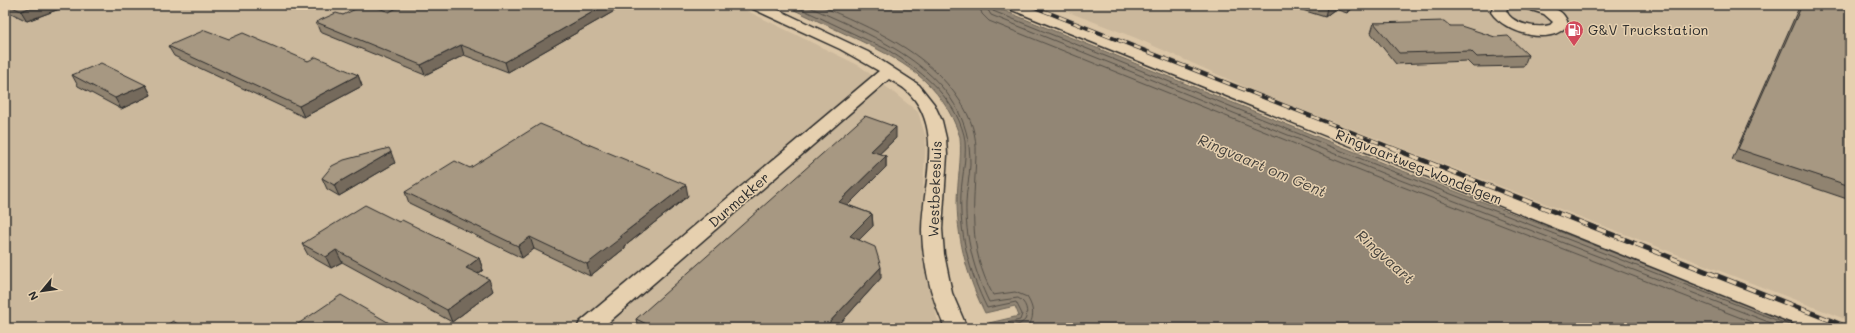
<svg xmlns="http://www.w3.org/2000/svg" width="1855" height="333" font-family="Mali,sans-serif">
<rect width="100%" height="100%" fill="#dbc6a7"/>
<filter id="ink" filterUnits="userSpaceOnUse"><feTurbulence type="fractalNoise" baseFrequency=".025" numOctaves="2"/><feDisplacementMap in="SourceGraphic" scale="8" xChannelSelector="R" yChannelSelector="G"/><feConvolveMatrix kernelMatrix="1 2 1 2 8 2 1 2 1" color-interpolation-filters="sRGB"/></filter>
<g filter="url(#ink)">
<path fill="#cbb89c" d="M5,5H735L860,66L918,112L926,138L922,204L926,264L937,318L943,328H5Z
M1050,5H1850V321L1259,93L1136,38Z"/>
<path fill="#928674" stroke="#696257" d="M783,5H990L1385,164L1808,328H993L989,323L1019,316L1015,306L985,313C968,279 958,243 957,204C957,181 962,160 960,137C942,81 900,59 850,36C828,26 806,15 783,5Z"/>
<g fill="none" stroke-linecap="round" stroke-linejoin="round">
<path stroke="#544f48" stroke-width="1" d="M793,5L886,49C919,69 954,96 964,135C968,153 962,175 961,193C959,233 969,272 987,308L1016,302L1022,314L1020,320L997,325L996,328
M805,5C875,37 971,71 970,164C970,177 966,190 966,203C965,237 974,271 989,302L1018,298C1026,302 1029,312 1025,320L1020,324L1007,328
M819,5C872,29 927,50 960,101C971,118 977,135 976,155C974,208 967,246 993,295L1015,292L1027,297C1034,308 1035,318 1027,328
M979,5L982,14L989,21L1380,178L1767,328
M985,5L991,15L1382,173L1784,328
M990,5L993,11L1384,168L1797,328"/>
<defs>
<path id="street" d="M749,5H768L868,52L919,85L934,104L942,121L946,138L947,155L942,229L944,254L952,293L967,328H945C931,297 923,265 922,231C922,186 946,128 907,91C902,86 895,83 889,79L602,328H577L580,322L879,71L840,49L751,8Z
M1005,5H1025L1835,322L1838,328H1805L1007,8Z
M1494,5H1512L1506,10C1510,24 1537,29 1550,25L1553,22L1544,14L1525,8L1523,5C1539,5 1563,4 1568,24C1552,48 1504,32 1491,12Z"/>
</defs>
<use href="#street" stroke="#2b2b2b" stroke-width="3"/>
<use href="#street" fill="#e6d0af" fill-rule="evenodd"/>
<defs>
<path id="rail-far1" d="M1029,5L1395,149
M5,105L8,93"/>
<path id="rail" d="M1392,148L1850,328"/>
</defs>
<use href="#rail-far1" stroke="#2b2b2b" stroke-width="4"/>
<use href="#rail" stroke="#2b2b2b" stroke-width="5"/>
<use href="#rail-far1" stroke="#e6d0af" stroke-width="2.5" stroke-dasharray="8" stroke-linecap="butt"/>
<use href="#rail" stroke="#e6d0af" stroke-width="3.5" stroke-dasharray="10" stroke-linecap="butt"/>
</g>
<path fill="#908370" stroke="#2b2b2b" d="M5,5H70L27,21L5,10Z
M403,5H625L508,72L464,55L425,75L320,32L316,22L343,15L389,12Z
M1236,5H1251L1246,9Z
M1300,5H1357L1347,13L1335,9L1325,17L1299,9Z
M1800,5H1850V200L1732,160Z
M1374,23L1450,26L1528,55L1524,66L1473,67L1467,61L1396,64L1371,33Z
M229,39L358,75L362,86L304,117L174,56L168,46Z
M72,75L146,85L151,95L121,109L78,86Z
M896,138L879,154L886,156V167L848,205L872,214L873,226L859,240L881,278L836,328H638L636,319Z
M395,163L339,196L327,189L322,178Z
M470,168L688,196L625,246V248L590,276L534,249L522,258L409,203L405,192Z
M399,222L479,258L483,270L478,274L493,291L452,322L342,262L331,268L308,255L302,244Z"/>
<path fill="#756a5b" stroke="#2b2b2b" d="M37,5H70L27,21L21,11Z
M605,5H625L508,72L505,62Z
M1247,5H1251L1246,9Z
M1330,5H1336L1335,9L1325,17L1327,7Z
M1350,5H1357L1347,13Z
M461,45L464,55L425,75L421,65Z
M358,75L362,86L304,117L299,106Z
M146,85L151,95L121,109L115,98Z
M896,127V138L871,162V151Z
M391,152L395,163L339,196L334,185Z
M886,156V167L840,213L839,202Z
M686,185L688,196L625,246V248L590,276L587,264L620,236Z
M872,214L873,226L851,248L850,236Z
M530,237L534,249L522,258L518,246Z
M336,250L342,262L331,268L326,257Z
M479,258L483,270L470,279L466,268Z
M881,267V278L836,328H824Z
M489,279L493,291L452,322L447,310Z"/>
<path fill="#a79882" stroke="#2b2b2b" d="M8,5H37L21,11Z
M364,5H371L389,12L403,5H605L505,62L461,45L421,65L316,22L336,13L343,15Z
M1320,5H1330L1327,7Z
M1802,5H1850V186L1738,149Z
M1444,21L1450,26H1461L1495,37L1508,36L1528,55L1477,57L1471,51L1399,53L1374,23Z
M205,30L229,39L243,33L308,61L316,57L358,75L299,106L168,46Z
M101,63L146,85L115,98L72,75Z
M865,116L896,127L871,151L886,156L839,202L872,214L850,236L875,247L881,267L824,328H655L636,319Z
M540,124L686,185L620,236L622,237L587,264L530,237L518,246L405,192L455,161L470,168Z
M389,148L391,152L334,185L322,178L332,166L344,160Z
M365,205L399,222L402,220L479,258L466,268L489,279L447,310L336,250L326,257L302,244Z
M341,295L398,328H292Z
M173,321L184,328H162Z"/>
</g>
<defs>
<symbol id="fuel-pin" viewBox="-11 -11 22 30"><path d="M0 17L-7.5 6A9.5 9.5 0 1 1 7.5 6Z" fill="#d1495b" stroke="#e6d0af"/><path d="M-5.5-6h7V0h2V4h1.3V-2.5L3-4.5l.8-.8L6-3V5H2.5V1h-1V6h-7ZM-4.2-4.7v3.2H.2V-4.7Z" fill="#fff"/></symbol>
</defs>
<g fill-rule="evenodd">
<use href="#fuel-pin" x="1563" y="19" width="22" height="30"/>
</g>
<g text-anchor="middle" stroke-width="3" stroke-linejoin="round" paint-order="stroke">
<g font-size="14" fill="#2b2b2b" stroke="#e6d0af" text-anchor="start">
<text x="1588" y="35">G&amp;V Truckstation</text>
</g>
<g font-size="14" fill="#2b2b2b" stroke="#e6d0af">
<text transform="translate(1419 167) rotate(22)" y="5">Ringvaartweg-Wondelgem</text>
<text transform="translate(935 189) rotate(-88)" y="5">Westbekesluis</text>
<text transform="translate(739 200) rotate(-41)" y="5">Durmakker</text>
</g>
<g font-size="15" font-style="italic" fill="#45423d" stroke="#e6d0af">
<text transform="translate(1262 166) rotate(23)" y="5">Ringvaart om Gent</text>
<text transform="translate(1385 257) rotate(42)" y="5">Ringvaart</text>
</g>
</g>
<rect width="1855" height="333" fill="none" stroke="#e6d0af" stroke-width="20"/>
<rect x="10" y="10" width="1835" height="313" fill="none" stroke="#2b2b2b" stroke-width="1.5" filter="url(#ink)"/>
<g transform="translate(42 291) rotate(241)" stroke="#e6d0af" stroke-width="3" paint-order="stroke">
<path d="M0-3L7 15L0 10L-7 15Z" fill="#2b2b2b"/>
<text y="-6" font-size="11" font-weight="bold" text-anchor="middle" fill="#2b2b2b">N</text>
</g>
</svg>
